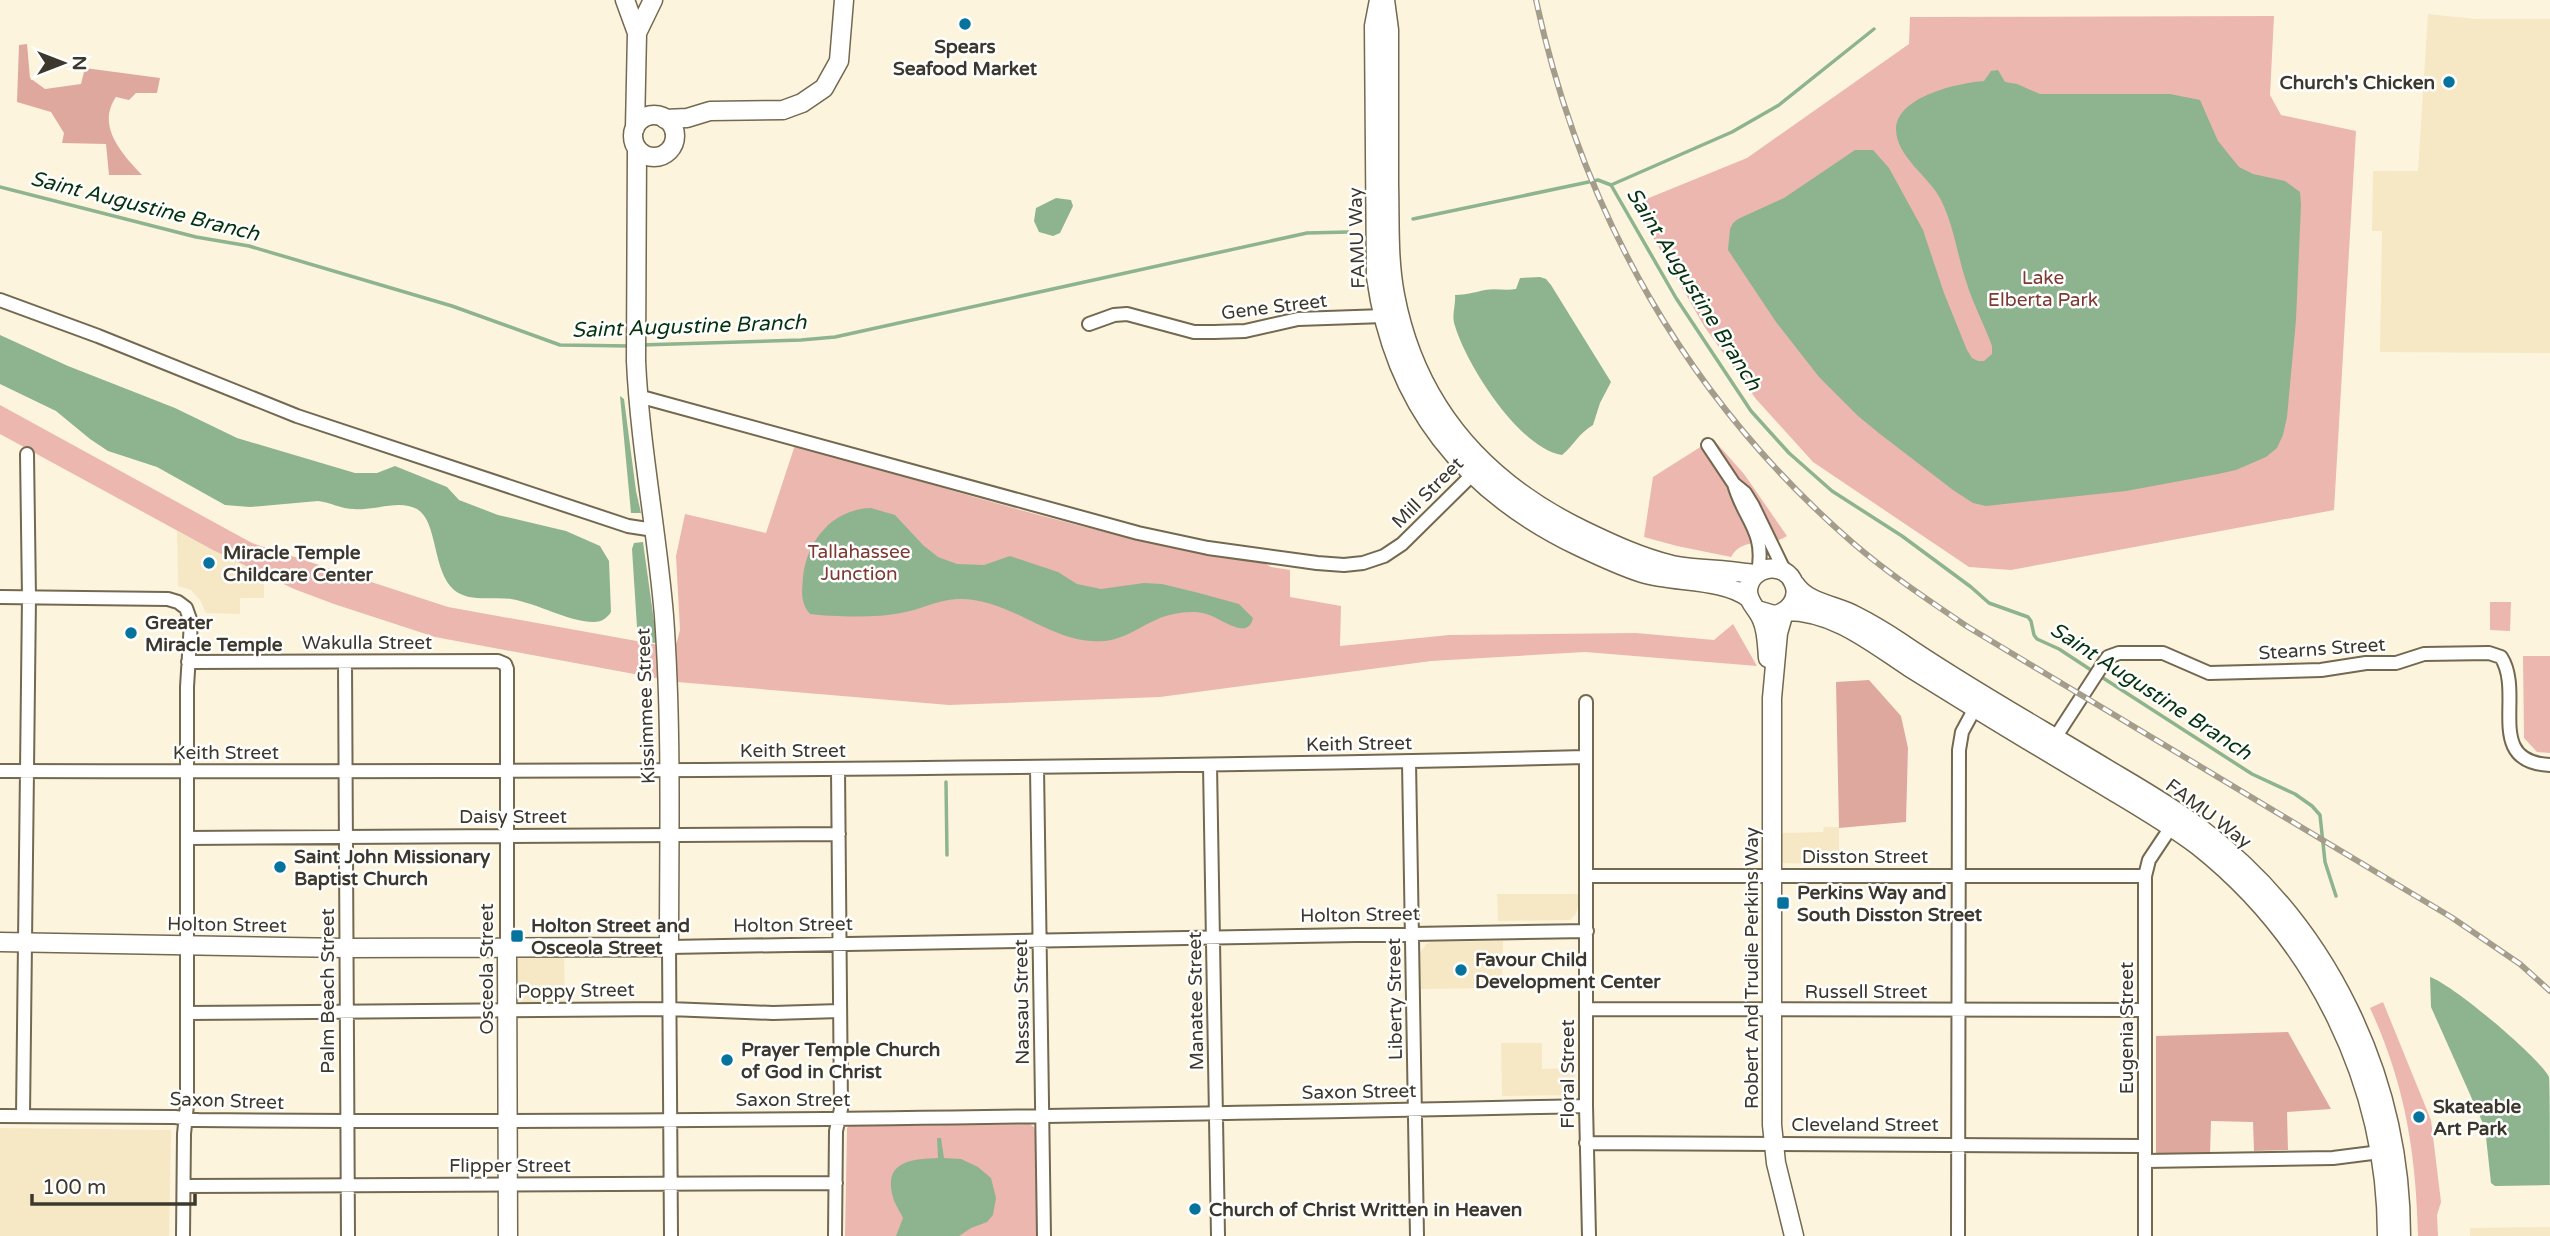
<svg xmlns="http://www.w3.org/2000/svg" width="2550" height="1236" font-family="'Varela Round',sans-serif">
<rect width="100%" height="100%" fill="#fdf4de"/>
<path fill="#f6e8c5" d="M2428,14L2476,19H2550V353L2380,352L2382,231H2372L2373,171H2418Z
M177,531L264,575V598H240V614L206,613L200,600L191,590L178,586Z
M1824,827H1839V865L1782,863L1781,833L1823,832Z
M1497,894H1578L1579,902L1576,914L1570,920L1498,921Z
M1503,941L1502,988L1419,989L1420,953L1426,944L1431,942Z
M523,955H564L565,1003L527,1004L517,1000V959Z
M1501,1043H1542V1069L1575,1068V1095L1502,1096Z
M0,1128L171,1130L169,1236H0Z
M2550,1227V1236H2470V1228Z"/>
<path fill="#ecb7af" d="M2274,16L2270,95L2281,115L2356,131L2334,510L2011,570L1969,567L1813,462L1756,399L1704,326L1634,204L1747,158L1909,44L1910,17Z
M0,405L252,543L448,607L659,645L661,679L435,637L334,604L294,589L211,549L0,434Z
M1713,439L1744,474L1787,536C1769,548 1743,535 1731,557L1677,546L1644,537L1653,477Z
M795,445C950,489 1104,540 1264,563L1271,567L1290,570V597L1341,606L1340,646L1449,635L1636,633L1714,640L1733,624L1757,666L1585,652L1431,661L1160,697L949,705L677,682L676,645L680,630L676,556L685,514L766,533Z
M2490,602H2511L2510,631L2490,630Z
M2523,656H2550V753L2537,752L2524,738Z
M2383,1002L2431,1120L2441,1202L2437,1215L2438,1236H2418C2416,1152 2405,1084 2370,1008Z
M1030,1124L1034,1127L1036,1134L1037,1236H845L847,1128L849,1126Z"/>
<path fill="#dfa89f" d="M27,44L30,78L45,89L81,84L85,68L160,78L157,93H136L129,100L116,97C96,126 122,154 142,175H109L106,144L62,143L64,133L51,112L17,102L19,45Z
M1869,680L1901,716L1908,748L1906,822L1839,828L1836,682Z
M2288,1032L2331,1109L2287,1112L2288,1150L2254,1151L2253,1122L2211,1121L2210,1154H2156V1036Z"/>
<path fill="#8db48f" d="M1998,70L2005,82L2017,84L2040,94H2170L2200,100L2218,141L2239,167L2253,174L2285,181L2300,192L2301,205L2296,320L2287,417L2283,435L2277,448L2266,457L2236,470L2218,474L2126,491L1986,506L1973,503L1953,490L1880,434L1858,416L1819,377L1776,322L1728,250L1730,229L1733,223L1738,219L1784,198L1855,150H1873L1889,168L1923,230L1944,293L1967,350L1972,358L1978,361H1984L1992,354V346C1984,324 1973,304 1966,281C1957,254 1954,226 1941,200C1930,177 1896,157 1896,129C1897,96 1959,83 1984,81L1991,71Z
M1056,198L1071,200L1073,206L1060,233L1053,236L1039,232L1034,221L1036,208Z
M1540,277L1546,279L1551,285L1611,382L1600,403L1593,425C1579,433 1574,445 1562,455C1520,449 1467,366 1455,326C1451,315 1456,306 1455,295C1466,295 1475,292 1485,290C1496,288 1505,291 1516,289L1520,278Z
M0,335L68,366L175,408L237,438L355,473H377L395,466L447,487L459,500L498,515L566,531L600,546L609,561L611,612C607,618 602,622 594,622C565,621 540,604 511,599C493,596 470,603 454,590C432,571 438,521 417,509C399,499 374,511 354,509C341,509 330,502 318,501L250,507L225,505L157,467L108,451L90,439L56,411L0,384Z
M620,396L624,399L636,491L641,513H631Z
M871,508L895,515L923,545L938,557L957,564L984,565L1010,556L1058,572L1077,584L1101,589L1144,583L1162,584L1199,593L1239,604L1253,618C1248,642 1220,617 1206,614C1196,611 1184,612 1174,614C1149,618 1130,639 1104,641C1052,646 1011,597 957,599C937,600 920,610 901,613C877,618 834,617 810,614C800,603 802,591 803,577C807,541 832,509 871,508Z
M643,542L657,643L646,642L637,627L632,549L634,543Z
M2430,977C2452,984 2539,1057 2549,1077C2550,1086 2550,1168 2550,1185L2495,1186L2491,1183L2485,1128L2431,1007Z
M937,1138H941L944,1158L961,1159L978,1167L991,1178L996,1198L993,1215L987,1222L971,1228L959,1236H896L903,1218C900,1211 895,1205 893,1197C883,1162 910,1159 938,1158Z"/>
<g fill="none" stroke-linecap="round" stroke-linejoin="round">
<path stroke="#8db48f" stroke-width="3.5" d="M1611,185L1732,132L1779,105L1874,29
M0,187L196,237L249,246L452,306L560,345L630,346
M1413,219L1598,180L1611,185L1676,298L1751,411L1789,453L1832,491L1902,536L1971,587L1989,603L2028,617L2031,621L2034,635L2037,639L2059,649L2094,672
M641,345L801,340L835,337L1307,233L1348,232
M2100,676L2252,774L2295,794L2312,806L2320,815L2325,862L2336,896
M946,782L947,855"/>
<defs>
<path id="street" d="M0,300L98,336L297,416L628,526L654,530
M1089,324L1114,315L1127,314L1194,332H1214L1245,331L1298,319L1384,316
M638,396L1138,533L1208,548L1317,563L1344,565L1363,563L1384,556L1402,544L1477,470
M1708,445L1734,484L1745,493L1753,506L1785,572
M1734,484C1744,520 1766,531 1758,572
M0,597L168,599L178,602L186,608L191,622L187,687V1105L184,1134L183,1236
M188,662L498,661L505,664L507,669V947
M345,662L348,1236
M1586,702V1106L1589,1236
M2055,738L2103,664L2108,657L2119,653H2163L2209,673L2321,670L2366,663H2396L2424,654L2489,653L2501,657C2525,694 2483,762 2550,765
M1409,762L1417,1236
M1210,765L1218,1236
M1037,768L1044,1236
M0,771C528,772 1057,770 1585,757
M188,838L839,834
M1586,876H2145
M1587,1009L2145,1010
M187,1013L669,1009L773,1013L840,1011
M0,1116L175,1117L198,1120C661,1124 1123,1116 1586,1106
M23,1116L29,597L27,454
M1586,1143L2145,1146
M2145,1161L2333,1158L2380,1152
M184,1186L836,1183
M671,1236L669,947L1587,931
M835,1236L836,1131L841,1109L838,769
M1958,1236L1959,750L1962,732L1975,708
M2145,1236V876L2149,860L2171,827"/>
<path id="secondary" d="M625,0L637,33L635,128
M1379,0L1374,26L1376,277C1394,405 1464,491 1578,546C1599,556 1620,566 1642,573C1674,583 1723,578 1749,598
M1385,0L1389,30C1389,81 1389,132 1389,184C1390,221 1388,258 1395,295C1416,406 1484,482 1583,530C1612,544 1640,557 1672,565C1688,568 1703,569 1719,570C1731,571 1744,573 1756,574
M637,33L653,0
M633 136a21 21 0 1 1 42 0a21 21 0 1 1-42 0Z
M665,119L687,118L710,111L783,110L802,103L824,88L839,61L844,0
M1795,584C1807,603 1835,605 1854,615C1870,623 1885,632 1900,642C1967,688 2038,727 2107,769C2139,788 2171,806 2201,829C2328,925 2401,1077 2401,1236
M1757,610L1774,615C1788,613 1800,599 1794,584C1786,560 1749,565 1748,591C1748,603 1758,609 1762,620C1767,631 1767,645 1768,658
M1786,611C1834,611 1871,642 1909,667C1930,680 1951,693 1972,706C2017,734 2063,761 2108,788C2138,806 2169,824 2197,845C2316,939 2387,1084 2387,1236
M1784,612L1778,633L1772,698V1125L1776,1163L1794,1236
M0,942L346,948L669,947C669,837 672,726 664,616C657,531 640,447 636,361L637,148
M507,947L508,1236"/>
</defs>
<use href="#street" stroke="#736850" stroke-width="16"/>
<use href="#secondary" stroke="#736850" stroke-width="21"/>
<use href="#street" stroke="#fff" stroke-width="12"/>
<use href="#secondary" stroke="#fff" stroke-width="18"/>
<defs>
<path id="rail" d="M1536,0C1582,213 1687,399 1853,543C1889,574 1928,600 1968,627L2451,917L2520,964L2550,991"/>
</defs>
<use href="#rail" stroke="#a59d8c" stroke-width="6"/>
<use href="#rail" stroke="#fff" stroke-width="3.5" stroke-dasharray="10" stroke-linecap="butt"/>
</g>
<g fill="#06739e" stroke="#fff" stroke-width="2.5">
<circle cx="965" cy="24" r="7"/>
<circle cx="2449" cy="82" r="7"/>
<circle cx="209" cy="563" r="7"/>
<circle cx="131" cy="633" r="7"/>
<circle cx="280" cy="867" r="7"/>
<rect x="1776" y="896" width="14" height="14" rx="3.5"/>
<rect x="510" y="929" width="14" height="14" rx="3.5"/>
<circle cx="1461" cy="970" r="7"/>
<circle cx="727" cy="1060" r="7"/>
<circle cx="2419" cy="1117" r="7"/>
<circle cx="1195" cy="1209" r="7"/>
</g>
<g text-anchor="middle" stroke-width="5" stroke-linejoin="round" paint-order="stroke">
<g font-size="19" font-weight="bold" fill="#3d382d" stroke="#fff" text-anchor="start">
<text x="965" y="53" text-anchor="middle">Spears<tspan x="965" dy="22">Seafood Market</tspan></text>
<text x="2435" y="89" text-anchor="end">Church's Chicken</text>
<text x="223" y="559">Miracle Temple<tspan x="223" dy="22">Childcare Center</tspan></text>
<text x="145" y="629">Greater<tspan x="145" dy="22">Miracle Temple</tspan></text>
<text x="294" y="863">Saint John Missionary<tspan x="294" dy="22">Baptist Church</tspan></text>
<text x="1797" y="899">Perkins Way and<tspan x="1797" dy="22">South Disston Street</tspan></text>
<text x="531" y="932">Holton Street and<tspan x="531" dy="22">Osceola Street</tspan></text>
<text x="1475" y="966">Favour Child<tspan x="1475" dy="22">Development Center</tspan></text>
<text x="741" y="1056">Prayer Temple Church<tspan x="741" dy="22">of God in Christ</tspan></text>
<text x="2433" y="1113">Skateable<tspan x="2433" dy="22">Art Park</tspan></text>
<text x="1209" y="1216">Church of Christ Written in Heaven</text>
</g>
<g font-size="19" fill="#3d382d" stroke="#fff">
<text transform="translate(1356 238) rotate(-92)" y="7">FAMU Way</text>
<text transform="translate(1274 306) rotate(-7)" y="7">Gene Street</text>
<text transform="translate(1427 492) rotate(-45)" y="7">Mill Street</text>
<text x="367" y="649">Wakulla Street</text>
<text transform="translate(2322 648) rotate(-4)" y="7">Stearns Street</text>
<text transform="translate(645 706) rotate(-92)" y="7">Kissimmee Street</text>
<text transform="translate(1359 743) rotate(-1)" y="7">Keith Street</text>
<text x="793" y="757">Keith Street</text>
<text x="226" y="759">Keith Street</text>
<text transform="translate(2209 813) rotate(37)" y="7">FAMU Way</text>
<text x="513" y="823">Daisy Street</text>
<text x="1865" y="863">Disston Street</text>
<text transform="translate(1360 914) rotate(-1)" y="7">Holton Street</text>
<text transform="translate(227 924) rotate(1)" y="7">Holton Street</text>
<text transform="translate(793 924) rotate(-1)" y="7">Holton Street</text>
<text transform="translate(1751 968) rotate(-90)" y="7">Robert And Trudie Perkins Way</text>
<text transform="translate(486 969) rotate(-90)" y="7">Osceola Street</text>
<text transform="translate(576 990) rotate(-1)" y="7">Poppy Street</text>
<text transform="translate(327 991) rotate(-90)" y="7">Palm Beach Street</text>
<text x="1866" y="998">Russell Street</text>
<text transform="translate(1394 999) rotate(-91)" y="7">Liberty Street</text>
<text transform="translate(1195 1001) rotate(-91)" y="7">Manatee Street</text>
<text transform="translate(1021 1002) rotate(-91)" y="7">Nassau Street</text>
<text transform="translate(2126 1028) rotate(-90)" y="7">Eugenia Street</text>
<text transform="translate(1567 1074) rotate(-90)" y="7">Floral Street</text>
<text transform="translate(1359 1091) rotate(-1)" y="7">Saxon Street</text>
<text x="793" y="1106">Saxon Street</text>
<text transform="translate(227 1100) rotate(2)" y="7">Saxon Street</text>
<text x="1865" y="1131">Cleveland Street</text>
<text x="510" y="1172">Flipper Street</text>
</g>
<g font-size="19" fill="#7e3931" stroke="#fff">
<text x="2043" y="284">Lake<tspan x="2043" dy="22">Elberta Park</tspan></text>
<text x="859" y="558">Tallahassee<tspan x="859" dy="22">Junction</tspan></text>
</g>
<g font-size="21" font-style="italic" fill="#06330f" stroke="#fff">
<text transform="translate(145 206) rotate(14)" y="7">Saint Augustine Branch</text>
<text transform="translate(1694 289) rotate(58)" y="7">Saint Augustine Branch</text>
<text transform="translate(689 326) rotate(-2)" y="7">Saint Augustine Branch</text>
<text transform="translate(2151 691) rotate(33)" y="7">Saint Augustine Branch</text>
</g>
</g>
<g transform="translate(63 63) rotate(90)" stroke="#ffffff" stroke-width="5" paint-order="stroke">
<path d="M0-5L12 26L0 18L-12 26Z" fill="#3d382d"/>
<text y="-10" font-size="19" font-weight="bold" text-anchor="middle" fill="#3d382d">N</text>
</g>
<path d="M32 1194v10h163v-10" fill="none" stroke="#3d382d" stroke-width="3.5"/>
<text x="42" y="1194" font-size="21" fill="#3d382d" stroke="#ffffff" stroke-width="5" paint-order="stroke">100 m</text>
</svg>
